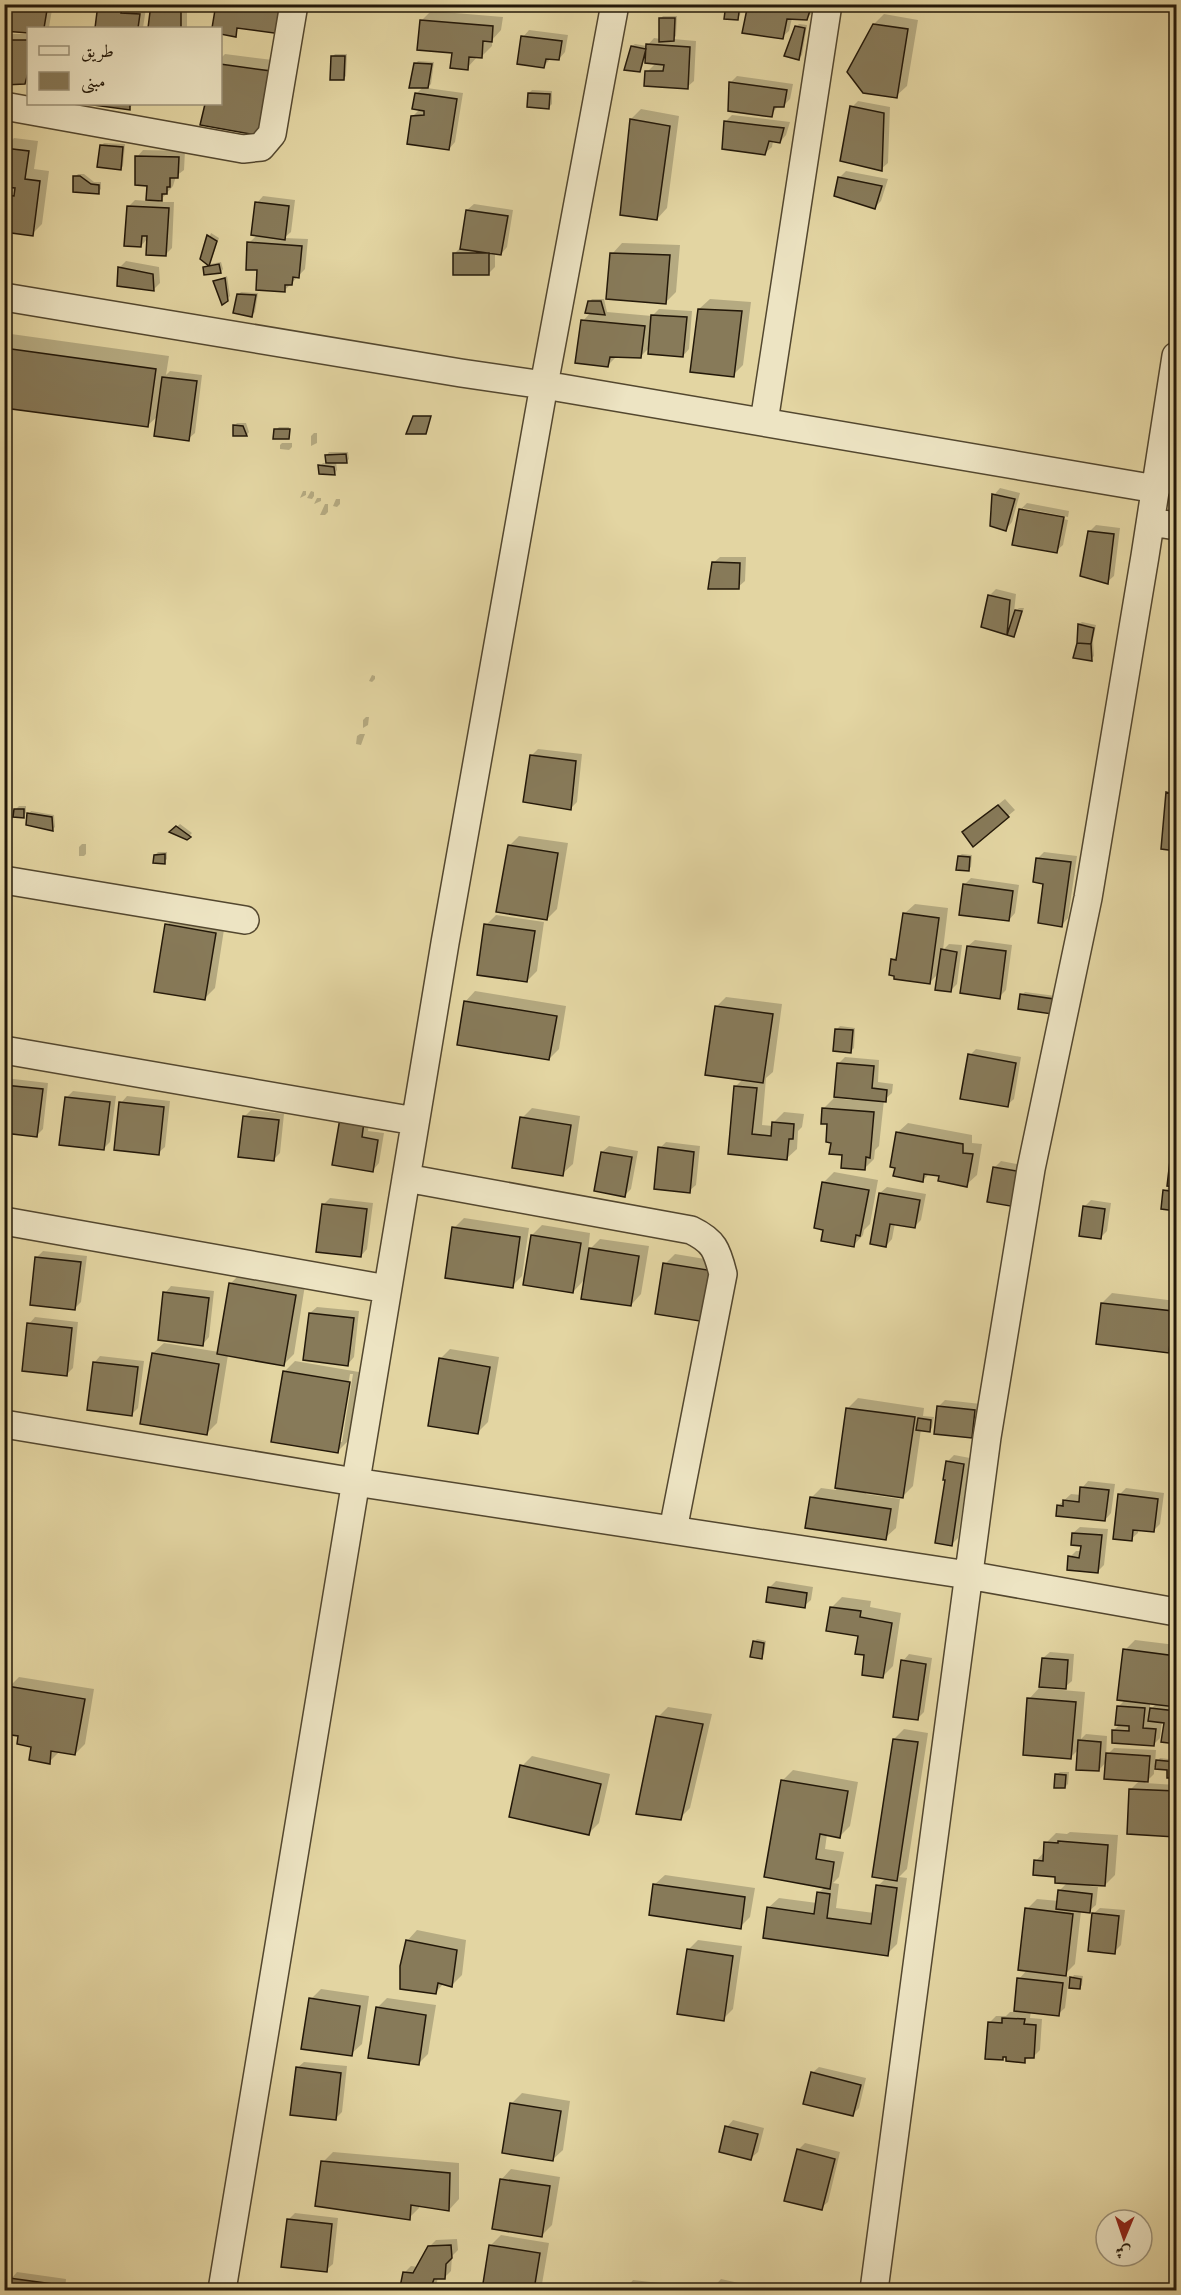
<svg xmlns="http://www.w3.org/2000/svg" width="1181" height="2295" font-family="'Old Standard TT',Amiri,serif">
<rect width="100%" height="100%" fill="#e3d5a2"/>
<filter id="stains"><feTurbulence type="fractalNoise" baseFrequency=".00333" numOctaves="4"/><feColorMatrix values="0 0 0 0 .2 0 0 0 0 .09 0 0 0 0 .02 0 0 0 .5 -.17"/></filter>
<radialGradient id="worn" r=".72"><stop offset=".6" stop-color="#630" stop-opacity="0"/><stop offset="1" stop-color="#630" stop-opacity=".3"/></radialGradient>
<path fill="#0003" fill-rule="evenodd" d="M4,4H53L49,27L47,28H28V32L4,29Z
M99,4H128L127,7L146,8L143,28H96Z
M152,4H187V28H150Z
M728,4H742L740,15L737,18Z
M749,4H815L813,12L806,19L792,18L789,31L782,37Z
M431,11L503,17L501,30L492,40V46L481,57L478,56L467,68L421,21Z
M884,14L918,20L907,86L896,96L874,24Z
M663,16H677L676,36L673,39L696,41L694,81L687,87L647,72L656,63L646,54L642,67L639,70L632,46L635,44L647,46L654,38L661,39L660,19Z
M799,24L807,25L802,55L799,58L796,27Z
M529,30L568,35L565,52L559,59L551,58L544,66L523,37Z
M4,34H28V79L25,83H4Z
M225,54L281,61L261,134L202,124L206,104H220V59Z
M335,54H347L346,76L343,79L332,57Z
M418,61L434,62L431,84L427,88L463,93L455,142L449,149L412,117L420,109L416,94L423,87L415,64Z
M737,76L793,84L790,99L783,106H778L771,115L730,83Z
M532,90L552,91V104L549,107L529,93Z
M858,101L890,107L888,163L881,169L852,107Z
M97,104H134L129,108Z
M641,109L679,116L667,208L657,219L631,119Z
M732,115L790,122L786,135L780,142L773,141L772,147L765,153L725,122Z
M14,138L38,141L34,169L49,171L42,224L32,234L4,231V148Z
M104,143L125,144L123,166L121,169L101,146Z
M143,150L185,151L184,170L176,176L173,186L159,202H174L172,248L165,255L148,238L141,246L128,207L135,200L148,201V184L137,157Z
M846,171L888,179L881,201L874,208L839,178Z
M78,174H84L94,182H101V189L98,192L75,177Z
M263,196L295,200L291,232L284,238L308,239L305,269L284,291L259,269L249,243L257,235V203Z
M474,204L513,210L507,247L501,254L495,253V267L489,273L454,254L462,246L467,210Z
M211,233L219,238L210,264L221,262L223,269L221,272L205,267L208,264L201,259Z
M622,243L680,245L676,292L666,302L612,254Z
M126,261L159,267L160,283L153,290L119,285L120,267Z
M227,276L230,296L227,299L215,282Z
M241,292L258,293L255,312L252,315L238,295Z
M592,299H604L607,312L652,316L659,309L692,311L689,349L683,356L650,347L640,357L617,356L608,365L583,321L591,312L589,302Z
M710,299L751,302L743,365L733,375L699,309Z
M4,333L169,356L166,375L170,371L202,375L195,433L188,439L159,415L147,426L4,406Z
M237,423H246L249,432L247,435L234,434V426Z
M279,427H289L288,438L276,430Z
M314,433H317V443L311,446V436Z
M282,443H292V447L289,450L280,449V445Z
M329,452H348L349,459L346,462L336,461L337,470L335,473L320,466L323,463L328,464L327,455Z
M1000,488L1020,493L1012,522L1006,529L994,495Z
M303,491H306V495L300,498Z
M311,491L314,492V496L312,499L307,498Z
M317,498H321V501L314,504Z
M336,499H340V504L337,507L333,506Z
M1027,503L1069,511L1068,517L1023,508V511L1068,520L1063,545L1056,551L1020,510Z
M325,504H328V512L325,515H320Z
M1096,525L1120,528L1114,576L1107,582L1089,532Z
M720,557H746L745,581L738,587L713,563Z
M996,589L1016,594L1014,612L1019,608H1024L1016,633L1013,635L982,626L989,596Z
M1082,622L1096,625L1093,640L1094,656L1091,659L1075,657L1079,624Z
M372,675L375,676V679L372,682L369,681Z
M366,717H369L368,725L363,728V720Z
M360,734H365L361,745L356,744L357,736Z
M538,749L582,754L577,802L571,808L532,755Z
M1174,786L1176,787V849L1163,848L1168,793Z
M1005,799L1015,810L973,845L964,832Z
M19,806H26V813L23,816L16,809Z
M31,811L54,815L55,827L52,830L29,814Z
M180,824L192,833L187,838L172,831Z
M519,836L568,843L557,909L547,919L509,846Z
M82,844H86V854L84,856H79V847Z
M158,852H167V859L164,862L155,855Z
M1044,852L1077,856L1068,918L1062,925L1038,858Z
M962,854L972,855L971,867L968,870L959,856Z
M971,878L1019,885L1015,913L1009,920L965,884Z
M915,904L948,908L943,950L949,944L962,945L957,984L950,991L939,973L929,983L893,960L899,953L904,914Z
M177,915L225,923L215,988L205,998L167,925Z
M496,915L544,922L537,971L527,981L486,925Z
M975,940L1012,945L1006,990L999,997L968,946Z
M475,991L566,1006L559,1049L549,1059L465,1002Z
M1025,992L1056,996L1054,1010L1022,995Z
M726,997L782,1004L773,1072L766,1078L762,1125L773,1126L774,1122L784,1112L804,1114L802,1127L798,1131L797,1149L786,1159L729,1153L735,1087L743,1079L716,1007Z
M840,1026L855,1028L854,1048L851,1051L837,1029Z
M976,1049L1021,1057L1014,1099L1007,1105L970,1055Z
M845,1057L879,1060L878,1082L893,1084L892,1093L884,1100L879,1146L875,1150L874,1159L864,1169L844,1154L832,1141L824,1108L834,1098L852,1100L838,1064Z
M5,1078L48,1083L43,1129L37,1135L4,1132Z
M73,1091L116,1096L110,1142L104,1148L66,1098Z
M127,1096L170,1101L165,1147L158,1153L121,1103Z
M532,1108L580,1116L573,1164L562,1174L522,1118Z
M251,1110L284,1114L280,1153L274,1159L244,1117Z
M370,1116L368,1131L384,1133L379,1163L373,1170L333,1163Z
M908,1123L972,1135V1143L982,1144L977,1175L966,1185L930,1173L923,1180L897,1133Z
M666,1142L700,1146L696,1185L689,1191L660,1148Z
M609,1146L638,1151L631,1189L625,1195L602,1152Z
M1176,1149V1210L1163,1208L1165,1191L1171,1185L1173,1153Z
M1001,1161L1028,1166L1015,1205L994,1168Z
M834,1172L878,1180L870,1224L864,1230L863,1235L853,1246L824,1228L823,1183Z
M887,1187L926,1194L921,1220L915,1226L895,1223L892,1239L886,1246L880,1193Z
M330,1198L373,1203L367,1249L361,1256L323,1205Z
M1091,1200L1111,1203L1107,1231L1101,1237L1084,1207Z
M4,1217L11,1218L4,1254Z
M464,1218L529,1228L522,1276L512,1286L454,1228Z
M542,1225L590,1233L588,1251L600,1239L649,1246L641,1294L631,1305L585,1279L573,1292L532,1235Z
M43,1251L87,1256L81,1302L75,1308L37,1257Z
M675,1254L723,1262L715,1310L665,1264Z
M240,1274L305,1285L294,1354L284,1364L228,1355L217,1423L207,1433L153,1353L164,1343L219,1352L230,1284Z
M171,1286L214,1291L209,1337L203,1344L165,1293Z
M1112,1293L1176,1301V1343L1168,1351L1102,1303Z
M317,1307L359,1311L354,1357L348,1364L310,1313Z
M35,1317L78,1322L73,1368L66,1375L29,1324Z
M450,1349L499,1357L488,1422L478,1432L440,1359Z
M100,1356L144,1361L138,1408L132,1414L94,1363Z
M295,1361L359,1372L348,1441L338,1451L273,1441L285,1371ZM350,1374H353L342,1442H339Z
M858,1398L924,1408L923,1416L934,1417L932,1428L930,1430L921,1429L913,1486L903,1496L867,1491L866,1494L900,1499L896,1528L885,1538L811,1498L821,1488L836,1490L848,1408Z
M945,1400L981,1404L978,1430L971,1437L939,1406Z
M954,1455L970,1458L958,1538L952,1544L947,1462Z
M1088,1481L1115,1484L1111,1513L1105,1520L1058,1506L1071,1494L1081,1495L1082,1488Z
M1126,1488L1164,1493L1160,1524L1153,1531L1138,1529V1533L1131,1539L1119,1495Z
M1080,1527L1108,1529L1104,1565L1097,1572L1070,1557L1076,1551H1082V1545L1073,1533Z
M776,1581L813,1587L811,1600L804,1606L769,1588Z
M842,1597L871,1601L870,1607L901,1613L893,1666L883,1676L866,1654L859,1635L832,1607Z
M757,1639L766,1641L764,1654L761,1657L754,1642Z
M1135,1640L1176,1645V1743L1163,1741L1165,1721H1162L1160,1738L1154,1744L1114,1730L1120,1724L1118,1707L1126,1699L1125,1650ZM1150,1702L1157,1703L1150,1710Z
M1050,1652L1074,1654L1072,1681L1065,1687L1043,1658Z
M909,1654L932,1658L924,1712L917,1719L903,1661Z
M19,1677L94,1689L85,1744L75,1754L60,1751L49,1762L20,1735L9,1687Z
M1039,1688L1085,1692L1081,1739L1086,1734L1107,1736L1106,1756L1114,1748L1156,1750L1155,1764L1160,1758L1176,1760V1777L1168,1776L1169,1769L1154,1767V1774L1145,1783L1176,1785V1833L1174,1835L1131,1789L1140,1780L1107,1761L1099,1770L1079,1749L1071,1757L1029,1699Z
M668,1707L712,1714L690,1808L680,1818L658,1717Z
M904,1729L928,1733L907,1869L899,1877L907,1878L897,1944L887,1954L768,1908L779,1898L817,1903L818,1893L825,1887L782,1781L793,1770L858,1782L850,1826L840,1836L827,1834L825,1849L844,1852L839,1877L833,1883L839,1884L836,1908L874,1913L878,1886L886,1878L894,1739Z
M532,1756L610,1774L599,1823L589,1833L522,1766Z
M1060,1772H1069L1068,1784L1065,1787L1057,1774Z
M1070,1832L1118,1835L1115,1875L1105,1885L1090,1884V1886L1098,1887L1096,1905L1089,1911H1081L1075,1964L1063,1976L1069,1977L1065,2008L1058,2014L1031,2011L1030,2018L1042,2019L1040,2050L1033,2057H1029L1024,2061L1008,2053L1002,2059L990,2022L996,2016H1006L1010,2012H1015L1019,1979L1027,1970V1909L1037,1899L1059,1901L1060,1890L1068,1882L1036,1861L1045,1851L1046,1843L1056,1833L1067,1834Z
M665,1875L755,1888L750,1917L740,1927L654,1885Z
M1100,1908L1125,1910L1121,1945L1114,1952L1093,1914Z
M417,1930L466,1940L462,1975L452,1985L444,1983L436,1992L407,1941Z
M698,1940L742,1946L733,2009L723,2019L688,1950Z
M1074,1975L1083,1976L1082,1985L1080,1988L1072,1978Z
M321,1989L369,1996L362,2044L351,2054L311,1999Z
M387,1998L436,2005L428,2054L418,2064L377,2008Z
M304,2062L347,2066L342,2112L335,2119L297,2068Z
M819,2067L866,2078L859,2108L852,2115L812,2073Z
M522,2093L570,2101L563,2150L552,2160L511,2104Z
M733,2120L764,2128L758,2152L751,2158L727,2127Z
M805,2143L840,2152L828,2202L821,2208L798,2150Z
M333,2152L459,2163V2199L449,2210L420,2205L419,2208L409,2218L323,2162Z
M511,2169L560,2177L552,2225L542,2235L501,2180Z
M295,2213L338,2218L333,2264L326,2270L288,2220Z
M501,2235L549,2243L541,2290H483L491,2245Z
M457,2239L458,2250L452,2256L451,2271L444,2278H438L436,2285L430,2290L402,2286L404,2273L411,2266L418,2267L429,2247L436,2240Z
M17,2272L66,2279L65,2290H9L11,2279Z
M721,2279L770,2290H711Z
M633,2280L677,2285L676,2290H626L627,2287Z"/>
<path fill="#877a59" stroke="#231809" stroke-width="1.5" d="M4,4H48L44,28H28V33L4,31Z
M98,4H123L121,13L140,14L138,28H95Z
M151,4H181V28H148Z
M216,4H285L281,34L237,28L236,37L220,34V28H212Z
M635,4H672L671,9L635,5Z
M726,4H740L738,20L724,19Z
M748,4H812L807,20L787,19L783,39L742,33Z
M659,18H675L674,41L659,42Z
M420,20L493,26L492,42L483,41L482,58L469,57L468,70L450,68L452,53L417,50Z
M873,24L908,29L897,98L863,93L847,72Z
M795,26L805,28L799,60L784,56Z
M521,36L562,41L559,60L546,59L544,68L517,64Z
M4,40H28V73L25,84L4,85Z
M646,44L690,47L688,89L644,86L645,71H663L664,65L645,63Z
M631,46L646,49L640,72L624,70Z
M331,56H345L344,80H330Z
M414,63L432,64L428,88H409Z
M220,64L271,71L262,136L200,125L205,104H220Z
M729,82L787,90L784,107H774L772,117L728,111Z
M415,93L457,99L449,150L407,144L411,116L424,115V111L412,109Z
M528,93L550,94L549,109L527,107Z
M86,104H130V110Z
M850,106L884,113L882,171L840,161Z
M630,119L670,126L657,220L620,215Z
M724,121L784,128L780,143L769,141L765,155L722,149Z
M100,145L123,147L121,170L97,167Z
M4,148L29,151L25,179L40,181L33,236L4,232V195L14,196L15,188L4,187Z
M135,156L179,157L178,178H170V187H167V194H162V201L146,200L147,186L135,185Z
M73,176H80L91,184L99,185V194L73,192Z
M838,177L882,186L875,209L834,196Z
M255,202L289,206L285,240L251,235Z
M127,206L169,208L166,256L146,255L147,236H142L141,247L124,246Z
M466,210L508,216L501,255L460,249Z
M207,235L217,241L209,266L200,259Z
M247,242L302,246L299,278L293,277L292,285H285V292L256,290L257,270H246Z
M453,253H489V275H453Z
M610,253L670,255L666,304L606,299Z
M219,264L221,273L204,275L203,267Z
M118,267L153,274L154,291L117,286Z
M225,278L228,301L222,305L213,281Z
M237,294L256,295L252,317L233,313Z
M588,301H601L605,315L585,313Z
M698,309L742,311L734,377L690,372Z
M651,315L687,317L683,357L648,354Z
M581,320L645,326L641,358L610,357L608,367L575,363Z
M4,348L156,369L148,427L4,408Z
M162,377L197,381L189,441L154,436Z
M413,416H431L426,434H406Z
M233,425L243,426L247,436H233Z
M274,429H290L289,439H273Z
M346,454L347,463H326L325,455Z
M318,465L334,467L335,475L319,474Z
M992,494L1015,499L1006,531L990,526Z
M1019,509L1064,517L1057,553L1012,545Z
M1088,531L1114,534L1108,584L1080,576Z
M712,562L740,563L739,589H708Z
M988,595L1010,600L1007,635L981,627Z
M1015,610L1022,611L1014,637L1007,635Z
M1078,624L1094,628L1091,644L1077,643Z
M1077,643L1091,644L1092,661L1073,658Z
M530,755L576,761L571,810L523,802Z
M1166,792L1176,795V851L1161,849Z
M998,805L1009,817L973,847L962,832Z
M14,809H24V818L13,817Z
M27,813L52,817L53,831L26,825Z
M176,826L191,837L187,840L169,832Z
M508,845L558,853L547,920L496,912Z
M165,854V864L153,863L154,855Z
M958,856L970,857L969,871L956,870Z
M1036,858L1071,862L1062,927L1038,923L1043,884L1033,882Z
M963,884L1013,891L1009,921L959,915Z
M903,913L939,918L930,984L894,979V976L889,975L891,959L896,960Z
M165,924L216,933L205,1000L154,992Z
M484,924L535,931L527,982L477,975Z
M967,946L1006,951L1000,999L960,993Z
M941,949L957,952L951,992L935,990Z
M1020,994L1054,999L1052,1014L1018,1009Z
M464,1001L557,1016L549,1060L457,1045Z
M715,1006L773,1014L763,1083L705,1075Z
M835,1029L853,1030L851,1053L833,1051Z
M968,1054L1016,1063L1008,1107L960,1099Z
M837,1063L874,1066L872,1088L887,1090L886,1102L834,1097Z
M4,1085L43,1089L37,1137L4,1133Z
M734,1086L757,1088L752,1134L771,1136L772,1122L794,1124L793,1139H789L787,1160L728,1154Z
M65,1097L110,1102L104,1150L59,1145Z
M119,1102L164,1107L159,1155L114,1150Z
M822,1108L874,1112L870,1158L866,1157L865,1170L841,1168L842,1155L829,1154L831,1143L826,1142L827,1124H821Z
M243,1116L279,1120L274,1161L238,1157Z
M520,1117L571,1125L563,1176L512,1168Z
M340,1118L364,1122L362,1137L378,1140L373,1172L332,1165Z
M896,1132L963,1144V1153L973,1154L967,1187L938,1181L939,1176L924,1174L923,1182L893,1176L895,1168L890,1167Z
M658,1147L694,1152L690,1193L654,1189Z
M601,1152L632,1157L625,1197L594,1191Z
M1171,1152L1176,1153V1187L1167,1186Z
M993,1167L1022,1172L1016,1207L987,1202Z
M822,1182L869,1190L860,1236L856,1235L854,1247L821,1241L823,1230L814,1228Z
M1163,1190L1176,1192V1211L1161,1209Z
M879,1193L920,1200L915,1228L890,1224L886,1247L870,1244Z
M322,1204L367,1209L361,1257L316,1252Z
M1083,1206L1105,1209L1101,1239L1079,1236Z
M452,1227L520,1237L513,1288L445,1278Z
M531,1235L581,1243L573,1293L523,1285Z
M589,1248L639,1256L631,1306L581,1299Z
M35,1257L81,1262L75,1310L30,1305Z
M663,1263L714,1271L706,1322L655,1314Z
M229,1283L296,1295L284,1366L217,1354Z
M163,1292L209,1298L203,1346L158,1340Z
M1101,1303L1173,1311L1169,1353L1096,1344Z
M309,1313L354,1318L348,1366L303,1360Z
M27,1323L72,1328L67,1376L22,1371Z
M152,1353L219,1364L207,1435L140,1424Z
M439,1358L490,1367L478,1434L428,1426Z
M93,1362L138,1367L132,1416L87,1410Z
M283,1371L350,1382L338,1453L271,1442Z
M937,1406L975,1410L972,1438L934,1434Z
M846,1408L915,1417L903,1498L835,1488Z
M918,1418L931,1420L930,1432L916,1430Z
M946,1461L964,1464L952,1546L935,1543L945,1480H943Z
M1080,1487L1109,1490L1105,1521L1056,1516L1057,1505L1063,1506V1500L1079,1502Z
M1118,1494L1158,1499L1154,1532L1133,1530L1132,1541L1113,1539Z
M810,1497L891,1509L886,1540L805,1528Z
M1072,1533L1102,1535L1098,1573L1067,1570L1068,1556L1079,1558L1081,1546L1071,1545Z
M768,1587L807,1593L805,1608L766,1602Z
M830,1607L861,1611L860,1617L892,1623L883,1678L862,1675L864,1655L855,1654L858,1636L826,1631Z
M753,1641L764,1643L762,1659L750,1657Z
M1123,1649L1176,1656V1707L1117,1700Z
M1042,1658L1068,1660L1066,1689L1039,1687Z
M901,1660L926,1664L918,1720L893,1717Z
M7,1686L85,1699L75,1755L51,1751L50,1764L29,1760L31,1747L17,1744L18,1736L4,1734V1702Z
M1027,1698L1076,1702L1071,1759L1023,1755Z
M1117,1706L1145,1708L1143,1728L1156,1729L1154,1746L1112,1743V1730L1129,1731V1726L1115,1725Z
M1150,1708L1176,1711V1744L1161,1742L1164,1723L1148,1721Z
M656,1716L703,1724L681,1820L636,1814Z
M893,1739L918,1742L897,1881L872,1877Z
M1078,1740L1101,1742L1099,1771L1076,1770Z
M1106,1753L1150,1756L1148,1782L1104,1779Z
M1156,1760L1176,1762V1778H1167V1770L1155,1769Z
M520,1765L601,1784L589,1835L509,1817Z
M1055,1774L1066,1775L1065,1788H1054Z
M781,1780L848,1791L840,1838L820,1834L816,1859L834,1862L830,1889L764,1877Z
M1129,1789L1176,1791L1175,1837L1127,1834Z
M1058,1841L1108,1845L1105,1886L1055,1883V1877L1033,1875L1034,1860L1043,1861L1044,1842L1058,1843Z
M653,1884L745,1897L741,1929L649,1915Z
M876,1885L897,1888L888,1956L763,1938L767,1907L814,1914L817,1892L830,1894L827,1918L871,1924Z
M1058,1890L1092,1894L1090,1913L1056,1909Z
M1025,1908L1073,1914L1066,1976L1018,1970Z
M1092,1913L1119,1916L1115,1954L1088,1951Z
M406,1940L457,1950L452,1987L438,1983L436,1994L400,1989V1966Z
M687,1949L733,1956L724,2021L677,2014Z
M1070,1977L1081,1979L1080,1989L1069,1988Z
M1017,1978L1063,1983L1059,2016L1014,2011Z
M309,1998L360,2006L352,2056L301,2049Z
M376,2007L426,2015L419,2065L368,2058Z
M1002,2018L1025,2019L1024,2024L1036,2025L1034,2058H1025V2063L1006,2061V2057H1003V2060L985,2059L988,2022L1002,2023Z
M296,2067L341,2073L336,2120L290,2115Z
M811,2072L861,2085L853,2116L803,2104Z
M510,2103L561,2111L553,2161L502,2153Z
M725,2126L758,2134L751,2160L719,2152Z
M797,2149L835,2159L822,2210L784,2201Z
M321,2161L450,2173L449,2211L411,2205L410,2220L315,2206Z
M500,2179L550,2186L542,2237L492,2229Z
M287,2219L332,2224L327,2272L281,2267Z
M451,2245L452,2258L446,2264L445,2279H434L430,2290L400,2287L403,2272L413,2273L428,2246Z
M489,2245L540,2253L534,2290H482Z
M9,2278L60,2285V2290H8Z"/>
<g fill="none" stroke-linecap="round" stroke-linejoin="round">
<defs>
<path id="street" d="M4,106L243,149L261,147L272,134L294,4
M4,297L461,373L544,385L1156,489
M764,422L828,4
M1151,522L1176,526
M4,880L245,920
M4,1050L415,1121
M406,1178L691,1230C714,1241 717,1250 723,1274L673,1530
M4,1221L387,1289
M4,1424L355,1482L968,1575L1176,1612
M222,2290L445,943L544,385L615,4
M874,2290L987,1437L1031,1169L1088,898L1145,556L1176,356"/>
</defs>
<use href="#street" stroke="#53472f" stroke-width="30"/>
<use href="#street" stroke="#ede4c3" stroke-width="27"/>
</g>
<rect width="1181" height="2295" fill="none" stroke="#e3d5a2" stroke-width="24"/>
<rect x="6" y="6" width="1169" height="2283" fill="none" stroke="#231809" stroke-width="3"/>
<rect x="12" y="12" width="1157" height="2271" fill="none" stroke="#231809" stroke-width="1.5"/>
<rect x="27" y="27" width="195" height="78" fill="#ede4c3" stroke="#9c9279" stroke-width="1.5"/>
<rect x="39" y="46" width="30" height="9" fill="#ede4c3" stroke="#9c9279" stroke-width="1.5"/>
<text x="81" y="57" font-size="18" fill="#231809">طريق</text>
<rect x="39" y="72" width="30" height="18" fill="#877a59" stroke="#9c9279" stroke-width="1.5"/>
<text x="81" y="87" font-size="18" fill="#231809">مبنى</text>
<g transform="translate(1124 2238) rotate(182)"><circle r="28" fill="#ede4c3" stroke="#9c9279" stroke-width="1.5"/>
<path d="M0-4.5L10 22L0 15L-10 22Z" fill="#8f2418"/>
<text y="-9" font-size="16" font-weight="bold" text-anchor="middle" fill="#231809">ش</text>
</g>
<rect width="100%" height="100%" filter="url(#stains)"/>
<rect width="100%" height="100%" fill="url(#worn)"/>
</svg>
